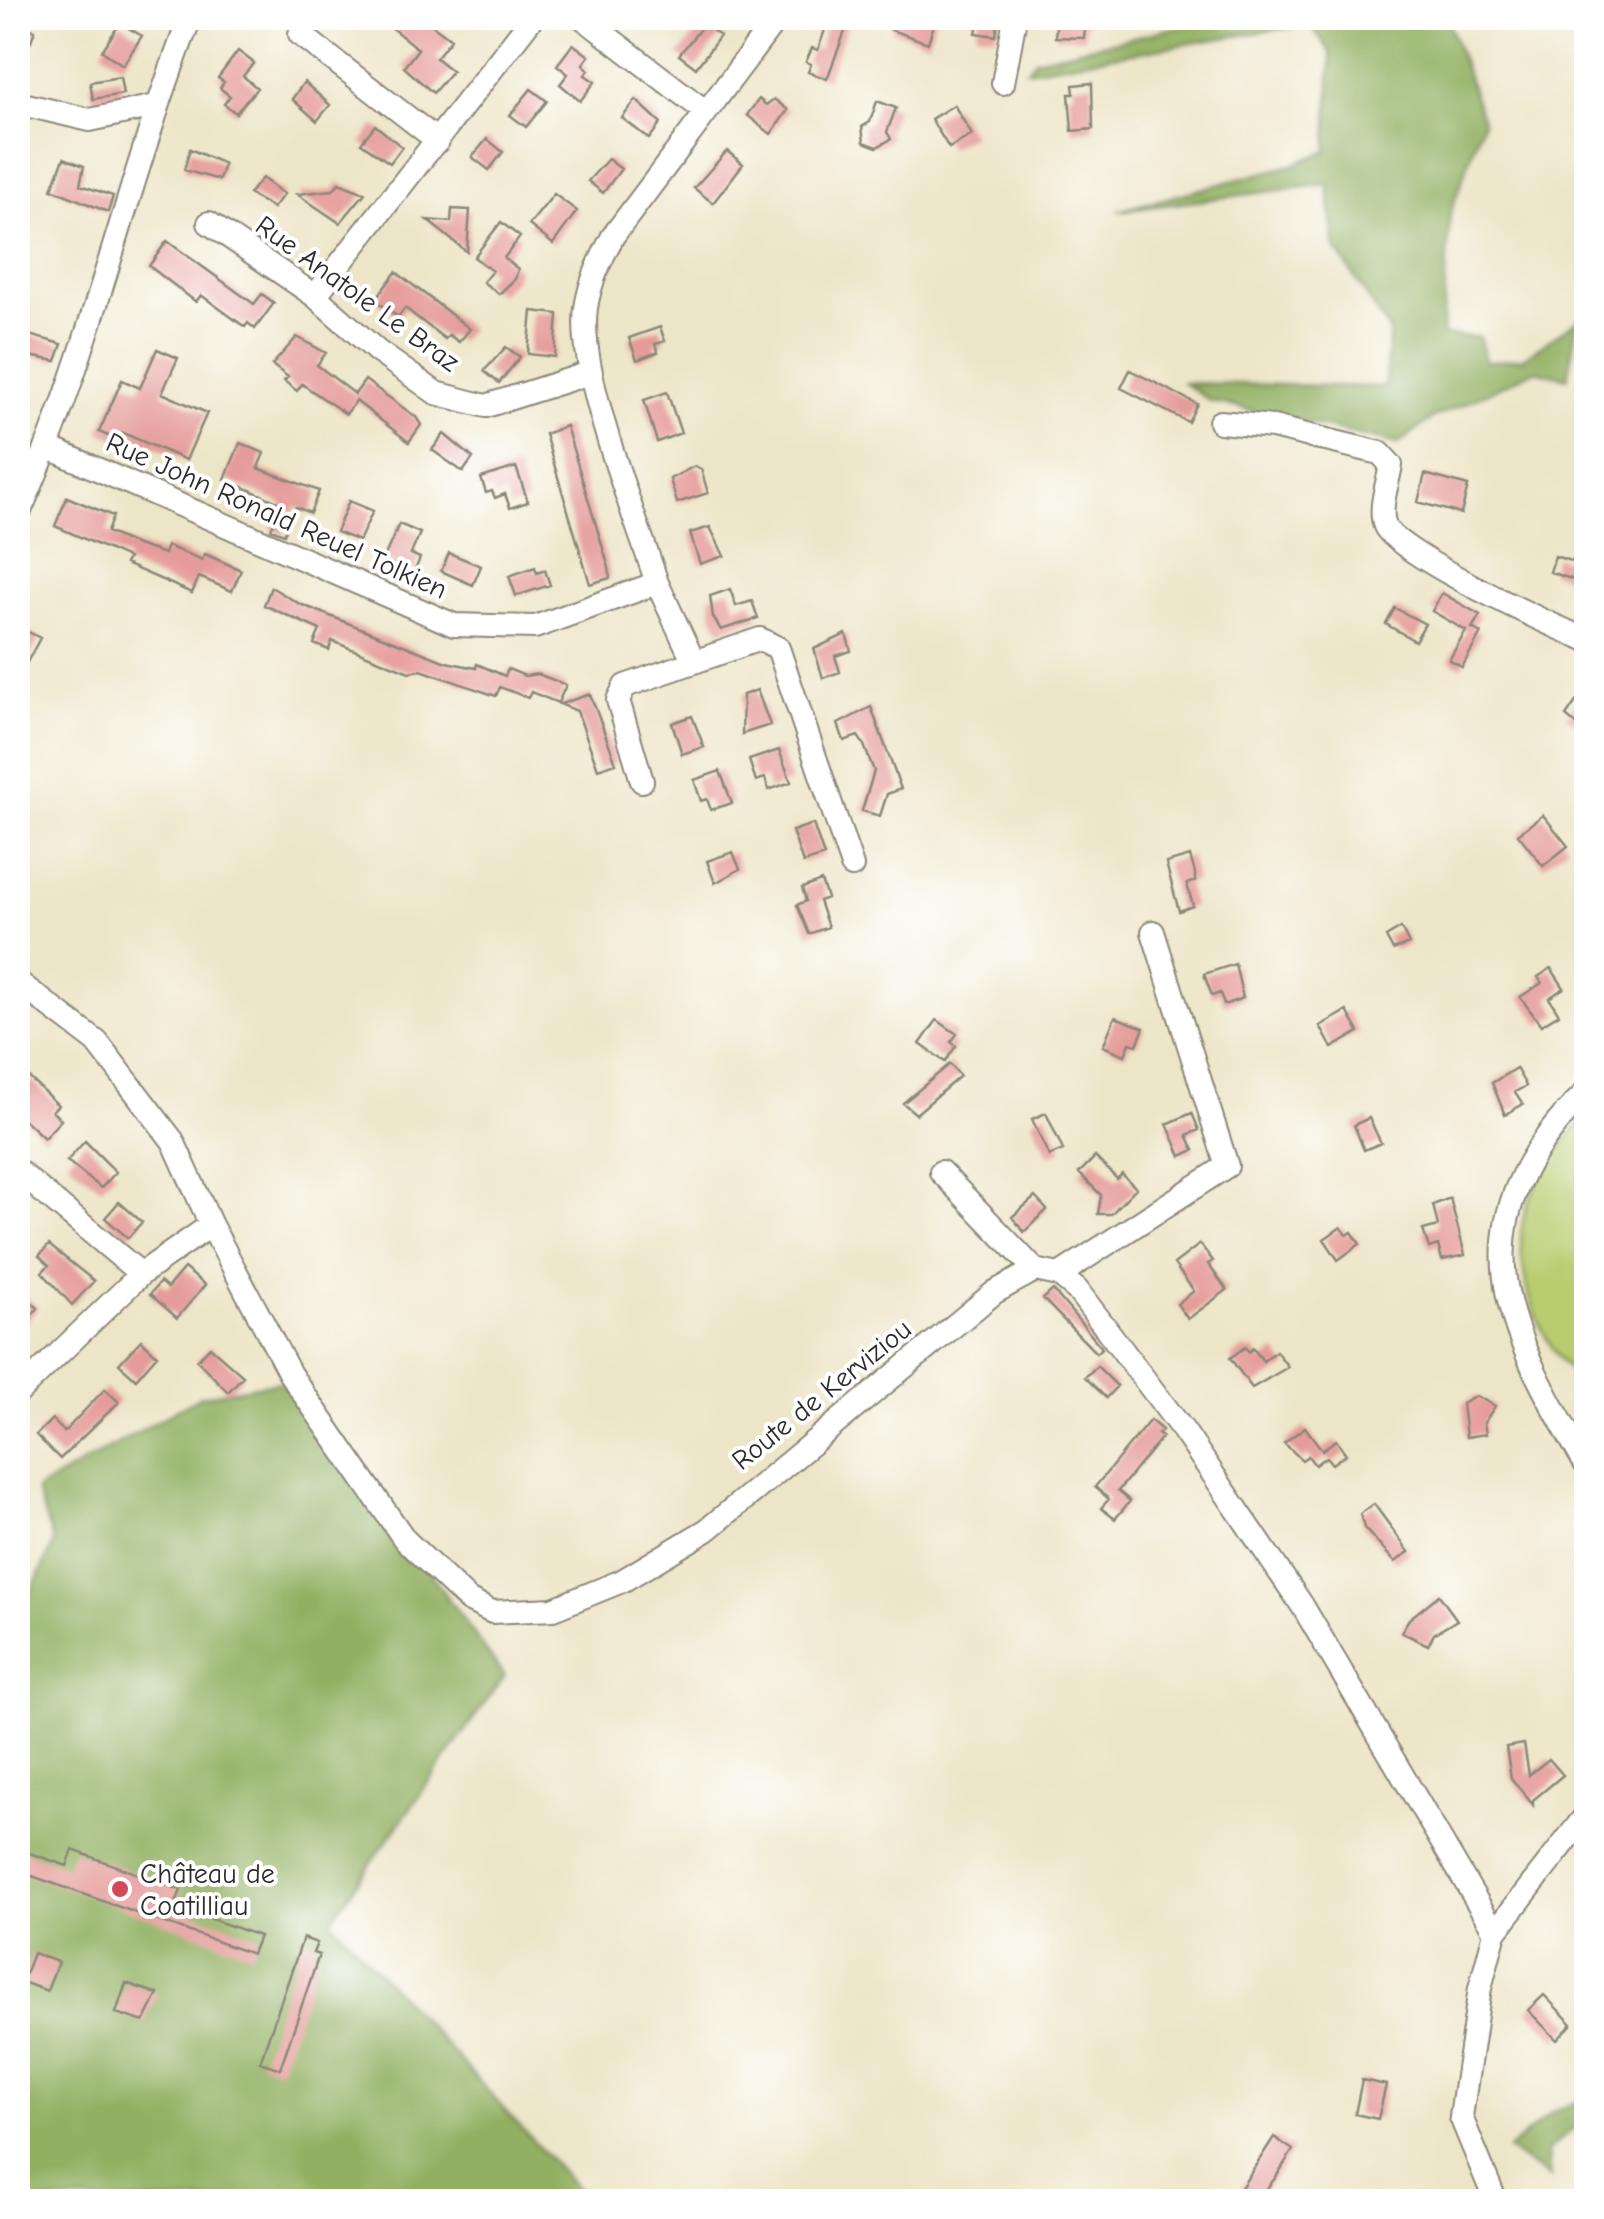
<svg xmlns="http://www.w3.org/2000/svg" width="1604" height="2219" font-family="'Comic Neue',sans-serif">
<rect width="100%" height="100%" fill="#fff"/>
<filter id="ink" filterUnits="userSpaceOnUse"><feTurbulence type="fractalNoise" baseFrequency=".01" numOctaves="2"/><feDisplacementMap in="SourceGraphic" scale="20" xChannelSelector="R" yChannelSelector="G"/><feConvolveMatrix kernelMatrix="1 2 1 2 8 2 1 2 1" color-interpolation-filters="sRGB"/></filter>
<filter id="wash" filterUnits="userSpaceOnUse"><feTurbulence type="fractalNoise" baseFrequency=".0048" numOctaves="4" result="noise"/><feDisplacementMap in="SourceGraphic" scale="40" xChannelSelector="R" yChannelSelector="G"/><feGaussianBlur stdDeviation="2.25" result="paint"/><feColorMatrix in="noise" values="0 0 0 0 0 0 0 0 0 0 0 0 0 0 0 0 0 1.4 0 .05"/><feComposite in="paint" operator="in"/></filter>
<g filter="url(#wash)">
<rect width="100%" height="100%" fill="#ede5c7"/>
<path fill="#b9cc6f" stroke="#727c4d" stroke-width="2.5" d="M1586,1119V1382C1542,1360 1511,1264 1524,1216C1531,1188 1564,1136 1586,1119Z"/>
<path fill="#92b062" stroke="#5e6e46" stroke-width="2.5" d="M1219,18H1447L1483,121L1450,214L1442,335L1479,337L1486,362L1523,358L1577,321L1568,378L1535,370L1431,419L1398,444L1210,401L1184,383L1384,387L1390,332L1335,247L1328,184L1118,211L1292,165L1327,151L1331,53L1310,24L1027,70L1035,59Z
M279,1382L321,1422L504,1676L331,1920L588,2201H18V1619L54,1543L36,1490L201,1396Z
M1586,2099V2125L1571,2130L1547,2151L1550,2178L1508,2150L1553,2111Z"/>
<g id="blocks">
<path fill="#e59b99" d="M379,18H423L451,39L436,58L452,71L433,93L404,67L418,49Z
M829,18H850L827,79L808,72L811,64L806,62L812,48L818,50Z
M895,18H936L928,43L891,30Z
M979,18H999L996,36L976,33Z
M1057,18H1086L1084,38L1055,37Z
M120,23L142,36L123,65L102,51Z
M18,24L35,30L19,74H18Z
M704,24L720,36L696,68L679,55Z
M573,44L589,56L583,64L589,70L585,75L595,82L580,101L560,84L568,74L557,65Z
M238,51L254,63L243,76L257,88L236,113L224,104L230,96L220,88L224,82L218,78Z
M120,77L123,94L93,99L90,82Z
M304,82L330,105L317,121L292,99Z
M1092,83L1093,129L1072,131L1069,94H1074L1073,85Z
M531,89L547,101L526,127L510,115Z
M759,99L766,105L774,99L788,110L771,134L747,115Z
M636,100L661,123L649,139L622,118Z
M877,101L896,108L887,132L891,139L877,147L864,142L862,127L870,122Z
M954,105L972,135L949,148L931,119Z
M375,125L402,147L390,163L361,143Z
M487,139L503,152L489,170L472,157Z
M190,149L224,164L219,180L184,170Z
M727,151L743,164L713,203L694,188Z
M64,158L84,166L80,185L113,196L108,212L52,189Z
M608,159L621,169L603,193L588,181Z
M262,178L284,194L273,208L249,194Z
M339,183L365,193L340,223L297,194L333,190Z
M554,194L577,211L553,244L529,225Z
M452,209L470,210L467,252L427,220L451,222Z
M501,222L520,237L504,258L518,269L515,279L499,294L483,282L492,271L474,257Z
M167,241L254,304L262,294L274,303L255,329L248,323L245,327L201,295L196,302L149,266Z
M396,272L470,329L459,342L449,335L445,339L405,308L398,317L375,300Z
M532,311L558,314L555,357L528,354Z
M660,327L665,341L655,344L658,352L637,360L629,338Z
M18,332L62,344L56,361L18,354Z
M297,337L326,353L317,365L355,394L365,380L416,417L421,425L409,442L356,401L346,414L302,384L297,391L284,381L288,377L272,365Z
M506,347L520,357L499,383L484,371Z
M157,349L178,358L162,393L207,413L186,460L123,433L120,441L99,432L122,380L140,388Z
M1130,370L1197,404L1188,422L1121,388Z
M667,392L681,433L657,442L644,400Z
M566,426L609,568L610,578L590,584L545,434Z
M444,434L473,458L463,472L432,450Z
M240,443L264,453L258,468L319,491L310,513L296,507L284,534L271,529L282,504L225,479Z
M695,466L701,469L708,493L677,503L670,479Z
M516,467L528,502L510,508L505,494L495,498L492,491L486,493L481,478Z
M1425,474L1468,486L1461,514L1418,502Z
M67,497L113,516L107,532L134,544L164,554L167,546L202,560L205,554L241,570L232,591L199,577L192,593L125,564L128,558L55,526Z
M349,501L373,511L359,541L336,532Z
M399,524L420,533L411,554L420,558L414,573L383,560Z
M710,527L724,556L700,564L690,533Z
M449,553L481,566L473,585L441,571Z
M1555,556L1586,566V584L1550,572Z
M535,567L537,573L545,570L550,585L516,596L509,576Z
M271,587L300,604L446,662L476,668L477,664L505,676L508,669L525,676L538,674L566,685L558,703L531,692L528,698L500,687L496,696L421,670L409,672L332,641L329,650L314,644L320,630L264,605Z
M730,589L736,606L752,601L758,618L721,630L713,617L710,596Z
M1442,593L1480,615L1472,628L1481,633L1462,667L1449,660L1466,631L1432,611Z
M1395,608L1425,624L1415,641L1386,624Z
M25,630L40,638L18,679V643Z
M846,634L851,651L835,656L840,672L823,678L814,649Z
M1586,687V715L1578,726L1566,716Z
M757,690L770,725L742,734L743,695Z
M590,694L616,763L598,769L577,711L560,704Z
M871,707L901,789L887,794L880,816L862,811L874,771L864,745L858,736L844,741L838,724Z
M692,716L704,747L682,754L672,723Z
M779,750L791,782L769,790L765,778L756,781L749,760Z
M720,771L732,803L711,810L707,799L701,801L694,780Z
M1543,815L1568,846L1543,866L1518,834Z
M813,824L824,856L803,863L792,831Z
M733,852L740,869L715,883L707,861Z
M1190,856L1195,873V881L1187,884L1193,906L1179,911L1166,863Z
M821,881L827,898L819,901L828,927L809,934L797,905L806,901L802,888Z
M1401,928L1409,944L1393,950L1386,937Z
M1235,964L1243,998L1224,1005L1220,993L1212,996L1204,974Z
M1551,968L1564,988L1549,998L1559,1014L1541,1025L1520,997L1542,983L1538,977Z
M1347,1011L1359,1032L1332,1048L1320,1026Z
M1115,1017L1144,1028L1137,1045L1130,1043L1125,1055L1103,1046Z
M937,1020L957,1034L951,1042L956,1046L945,1062L920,1044Z
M950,1064L960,1076L916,1114L903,1103Z
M18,1067L58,1105L52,1111L61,1120L44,1138L18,1114Z
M1516,1068L1526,1086L1515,1092L1523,1104L1505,1115L1492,1083Z
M1046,1113L1063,1150L1049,1156L1032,1119Z
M1192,1113L1199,1130L1187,1135L1194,1150L1181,1156L1167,1124Z
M1369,1118L1381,1143L1364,1150L1354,1125Z
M85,1141L116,1172L101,1188L67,1161Z
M1095,1157L1117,1179L1122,1174L1136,1188L1111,1214H1098L1101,1195L1079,1173Z
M1035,1197L1047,1210L1024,1232L1012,1217Z
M1450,1198L1465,1255L1442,1260L1438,1245L1429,1248L1423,1230L1438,1226L1433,1205Z
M119,1202L142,1222L128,1238L105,1218Z
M1341,1227L1347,1235L1352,1232L1360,1244L1338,1260L1324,1239Z
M1200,1244L1213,1261L1208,1264L1227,1290L1188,1319L1177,1304L1194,1291L1174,1264Z
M49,1245L94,1281L72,1305L42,1272L49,1265L39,1256Z
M184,1268L205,1285L177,1318L150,1294L160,1282L167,1288Z
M18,1289L38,1308L18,1331Z
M1053,1290L1102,1348L1096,1353L1043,1299Z
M141,1340L157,1355L136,1379L119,1364Z
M210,1347L243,1376L228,1392L197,1360Z
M1245,1347L1249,1352L1253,1348L1263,1361L1276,1351L1288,1367L1252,1388L1230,1358Z
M1097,1366L1117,1386L1106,1398L1085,1377Z
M105,1389L119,1402L60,1459L36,1435L52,1419L64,1432Z
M1476,1396L1495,1406L1484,1423L1486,1434L1466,1437L1462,1404Z
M1150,1420L1162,1430L1158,1434L1162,1437L1118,1491L1130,1501L1115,1519L1101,1508L1109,1499L1095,1487Z
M1305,1427L1322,1450L1336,1440L1346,1454L1332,1464L1326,1457L1315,1465L1308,1456L1302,1460L1284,1443Z
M1374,1504L1409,1552L1395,1562L1364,1528L1360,1514Z
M1439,1595L1457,1620L1434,1634L1428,1645L1401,1632L1409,1619Z
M1524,1744L1529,1775L1549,1759L1563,1775L1533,1800V1805L1511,1778L1506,1747Z
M18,1849L67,1866L73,1850L181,1890L175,1906L259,1936L252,1954L18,1871Z
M303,1938L317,1943L313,1953L319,1955L280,2069L260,2062Z
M33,1953L58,1962L47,1991L22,1982Z
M126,1983L158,1994L144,2022L116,2013Z
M1544,1995L1572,2024L1557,2040L1528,2010Z
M1362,2080L1386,2085L1378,2119L1355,2114Z
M1274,2137L1293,2150L1276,2177L1256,2202H1232Z"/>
</g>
</g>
<g filter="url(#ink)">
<use href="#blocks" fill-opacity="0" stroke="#8c8879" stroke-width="2.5"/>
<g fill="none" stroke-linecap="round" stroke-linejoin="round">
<defs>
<path id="minor" d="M583,18L706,112
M300,34L438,141
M1003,83L1015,18
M18,103L90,120L155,106
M209,223L315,296L377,351L436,393L486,406L590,373
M315,296L532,18
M1220,422L1273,427L1380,453L1391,465C1388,483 1378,509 1385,526C1397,554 1553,627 1586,639
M49,448L454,625L535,627L657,583C635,515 577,373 586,308C590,281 601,259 613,236L777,18
M18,515C91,356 126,181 190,18
M657,583L693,660
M642,781L618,700L625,686L760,639L778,648L852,866
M18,982L97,1042L173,1141L211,1225L290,1374L405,1540L468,1600L492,1612L553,1609L622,1581L707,1530L995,1292L1035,1270L1059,1275L1077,1290L1185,1433L1302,1605L1495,1932
M1586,1092C1451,1224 1504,1325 1586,1465
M18,1171L141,1274
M941,1172L1035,1270
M1059,1275L1227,1166L1153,932
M18,1393L141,1274L211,1225
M1496,2202L1461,2117L1480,1988L1495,1932L1586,1815"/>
</defs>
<use href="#minor" stroke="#8c8879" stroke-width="26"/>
<use href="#minor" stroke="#fff" stroke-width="22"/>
</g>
</g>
<circle fill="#d1495b" stroke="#fff" stroke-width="4" cx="120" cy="1889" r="10"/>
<g text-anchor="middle" stroke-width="8" stroke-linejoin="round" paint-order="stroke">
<g font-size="28" fill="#2b2b2b" stroke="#fff">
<text transform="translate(358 293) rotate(36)" y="10">Rue Anatole Le Braz</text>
<text transform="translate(277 515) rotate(24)" y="10">Rue John Ronald Reuel Tolkien</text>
<text transform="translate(821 1394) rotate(-39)" y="10">Route de Kerviziou</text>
</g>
<g font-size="28" fill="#2b2b2b" stroke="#fff" text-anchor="start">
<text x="140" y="1883">Château de<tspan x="140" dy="32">Coatilliau</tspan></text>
</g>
</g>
<rect width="1604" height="2219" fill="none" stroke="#fff" stroke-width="60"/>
</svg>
